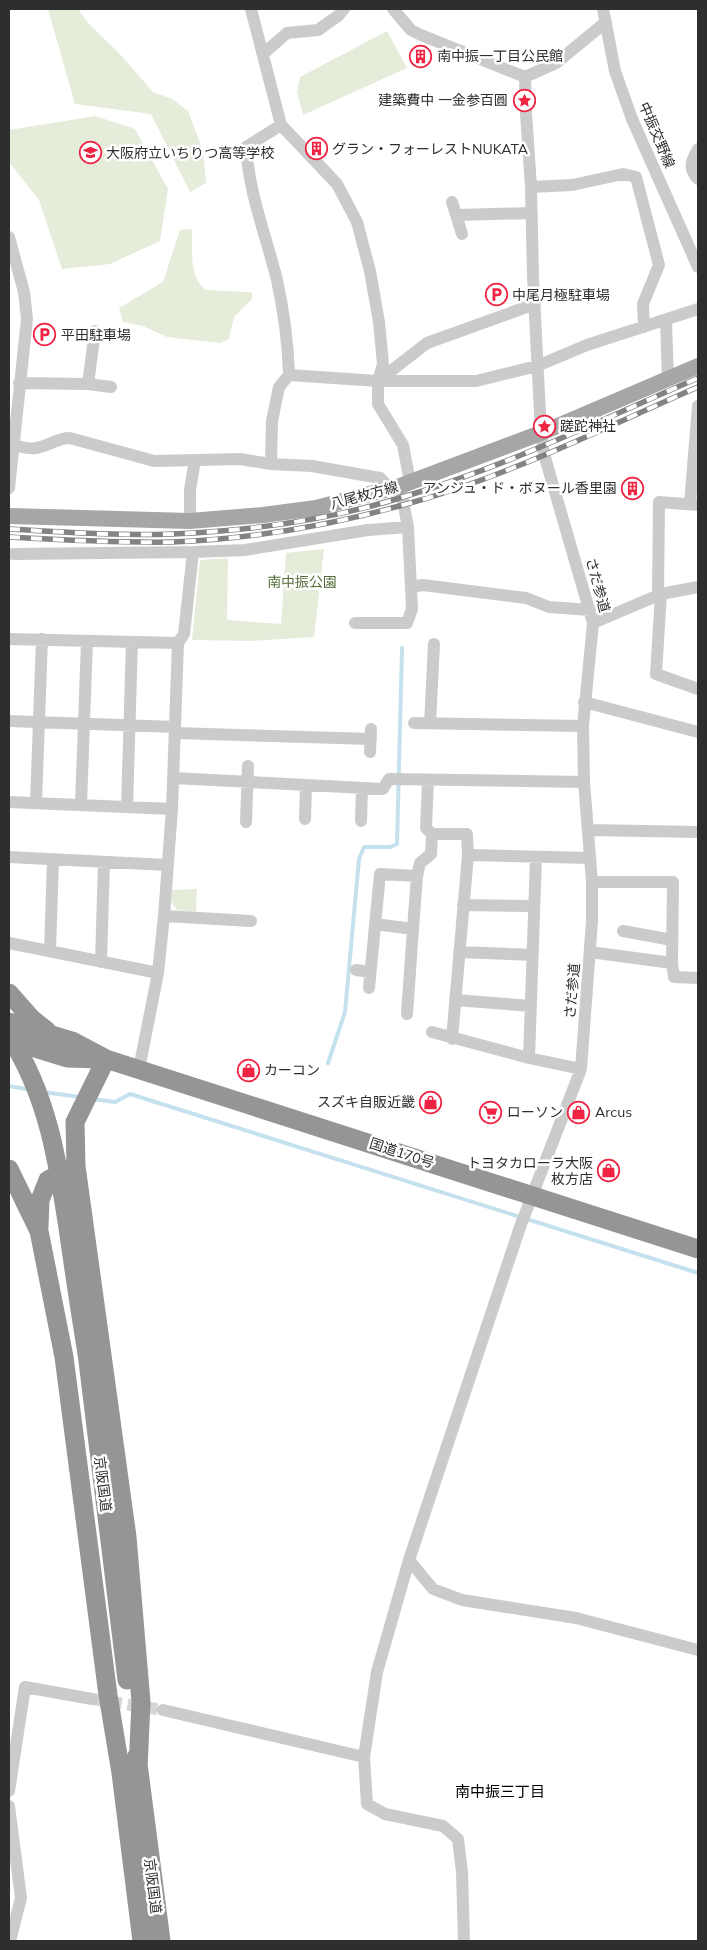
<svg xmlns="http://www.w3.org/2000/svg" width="707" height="1950" font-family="Mulish,'Noto Sans JP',sans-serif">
<rect width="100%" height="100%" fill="#fff"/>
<path fill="#e5ecda" d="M48,9H78L89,24L119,53L153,92L172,99L188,111L203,151L206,183L190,192L151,114L75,104Z
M387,31L407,68L303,115L297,92L300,77Z
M95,116L135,129L168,189L160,241L110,264L62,269L39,200L9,162V130Z
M192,229C193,248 188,278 206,290L247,292L252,293V299L234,317L229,339L220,343L167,337L143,326L123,322L119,308L163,282L180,230Z
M324,549L314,637L252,641L192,640L200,560L228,558L227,620L281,624L286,553Z
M197,889L196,912L177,910L171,902L172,890Z"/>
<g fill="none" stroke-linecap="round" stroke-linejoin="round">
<path stroke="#c5e1ee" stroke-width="4" d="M328,1063L345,1012L359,859L364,847H390L397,844L402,648
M9,1086L31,1090
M43,1092L81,1097
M92,1099L115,1102L130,1094L698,1273"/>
<path stroke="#d5d5d5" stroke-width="12" stroke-dasharray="12 6" stroke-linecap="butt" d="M92,1699L163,1710"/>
<path stroke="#cbcbcb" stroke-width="12" d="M251,9L281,125L246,147C249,193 266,236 277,280C284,312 288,343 289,375L279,387L272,421L271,464
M393,9L411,30L421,35L525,77
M603,9L615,71L632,119L698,267
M263,54L287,33L318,30L339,15L344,9
M281,125L337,184L357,222L370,271L379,322L383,364L378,381V404L403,445L410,482
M698,149C691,161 688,168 698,179
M531,187L572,185L623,174L636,177L659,265L643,304L644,327
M452,202L462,234
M457,215L532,213
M9,237L24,292L27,319L9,488
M666,320L668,380
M289,375L378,381H476L537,366L587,345L698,309
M378,381L427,343L535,304
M19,383L88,384L111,387
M88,384L95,331
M9,445C18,445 27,450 36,448C49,446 57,438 70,438L154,461L240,459L271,464L312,466L380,478L390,488
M690,504L698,406
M190,521V490L195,460
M13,554L193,552L245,550L368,530L408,527
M411,587L423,585L526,598L549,607L590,610
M661,594L656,674L698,689
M658,595L659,502L698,505
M355,623H407L412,609L408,527L400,486
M593,623L661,594L698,587
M9,639L178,643
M584,702L698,732
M9,721L175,727
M414,723L583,726
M430,723L434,644
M175,733L371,739
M370,752L371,729
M173,778L383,789L389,779L584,782
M428,780L426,828L432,834
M9,802L172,809
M36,802L42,639
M81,804L87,641
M127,807L132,642
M305,819L306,785
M361,821L362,788
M246,822L248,766
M589,830L698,832
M468,855L590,858
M9,857L167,865
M592,882H673L672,963
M463,905L534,906
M164,916L251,921
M375,924L413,929L417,876
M623,931L672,940
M9,943L158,973
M50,951L53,860
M459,952L533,955
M590,952L672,963L674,977L698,978
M101,962L104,862
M356,970L370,972
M369,988L380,874L417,876L420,863L431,854L432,834H467L468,855L452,1039
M455,1000L531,1006
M407,1014L413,929
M432,1032L529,1058L581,1069
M529,1058L536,857
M139,1069L158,973L164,916L172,809L178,643L184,634L193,552
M409,1560L433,1589L462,1600L576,1618L698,1650
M163,1710L364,1757
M9,1791L25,1687L92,1699
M9,1806L21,1898L10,1941
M464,1941L462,1872L458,1839L443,1826L385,1814L367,1804L364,1757L377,1672L409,1560L520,1227L581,1069L592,921V882L584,782L583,726L593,623L544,454L541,433L533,277L531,187L526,113L525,77L556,63L606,22"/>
<path stroke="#a6a6a6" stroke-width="16" d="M9,516L190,521L263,515L316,508L400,486L541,433L698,366"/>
<path stroke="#959595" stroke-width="19" d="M9,993L32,1019L47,1031
M9,1022L72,1041L106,1059L698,1249
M9,1040L67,1058L100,1059
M106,1059L75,1122L76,1166L127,1537L141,1702L138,1769
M9,1169L39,1231L64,1357L108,1695L121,1773L142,1941
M39,1227L40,1200L48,1180L74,1167
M87,1353L127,1680
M137,1756L161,1941"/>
<defs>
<path id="rail" d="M9,529C63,532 118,536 172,534C249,531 329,520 403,497C505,467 601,420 698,378
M9,537C63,540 117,543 172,542C250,539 328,526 403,505C505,478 601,429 698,387"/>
</defs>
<use href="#rail" stroke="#838383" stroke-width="5.5"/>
<use href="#rail" stroke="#fff" stroke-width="4" stroke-dasharray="11" stroke-linecap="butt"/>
<path stroke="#959595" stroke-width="19" d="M9,1036C47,1093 58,1162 68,1228C74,1270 80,1312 87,1353"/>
</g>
<defs>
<symbol id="building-ring" viewBox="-11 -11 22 22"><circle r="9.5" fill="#fff" stroke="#f12343" stroke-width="1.5"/><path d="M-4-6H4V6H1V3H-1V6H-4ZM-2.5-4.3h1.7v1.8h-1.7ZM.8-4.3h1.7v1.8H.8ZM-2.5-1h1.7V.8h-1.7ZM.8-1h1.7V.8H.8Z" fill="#f12343"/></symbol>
<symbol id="sight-ring" viewBox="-11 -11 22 22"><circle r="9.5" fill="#fff" stroke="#f12343" stroke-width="1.5"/><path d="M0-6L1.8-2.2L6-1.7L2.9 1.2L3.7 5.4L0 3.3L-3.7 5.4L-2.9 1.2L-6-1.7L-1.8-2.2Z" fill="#f12343"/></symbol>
<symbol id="school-ring" viewBox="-11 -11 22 22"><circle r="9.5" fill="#fff" stroke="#f12343" stroke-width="1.5"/><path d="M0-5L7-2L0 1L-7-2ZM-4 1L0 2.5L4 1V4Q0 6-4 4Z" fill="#f12343"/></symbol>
<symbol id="parking-ring" viewBox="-11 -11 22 22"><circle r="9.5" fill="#fff" stroke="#f12343" stroke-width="1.5"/><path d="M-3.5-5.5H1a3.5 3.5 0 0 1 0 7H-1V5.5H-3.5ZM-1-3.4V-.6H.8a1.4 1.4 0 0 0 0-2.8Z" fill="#f12343"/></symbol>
<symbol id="shop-ring" viewBox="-11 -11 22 22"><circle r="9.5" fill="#fff" stroke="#f12343" stroke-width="1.5"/><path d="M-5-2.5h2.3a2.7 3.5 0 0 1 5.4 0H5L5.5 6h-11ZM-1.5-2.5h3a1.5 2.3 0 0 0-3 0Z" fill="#f12343"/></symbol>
<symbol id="supermarket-ring" viewBox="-11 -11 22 22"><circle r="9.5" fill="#fff" stroke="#f12343" stroke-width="1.5"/><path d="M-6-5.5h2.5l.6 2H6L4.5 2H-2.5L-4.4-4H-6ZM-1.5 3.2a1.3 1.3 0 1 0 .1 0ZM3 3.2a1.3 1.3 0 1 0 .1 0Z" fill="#f12343"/></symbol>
</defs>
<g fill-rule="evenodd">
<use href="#building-ring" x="408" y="44" width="25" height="25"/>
<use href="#sight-ring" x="512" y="88" width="25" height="25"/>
<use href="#building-ring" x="304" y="136" width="25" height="25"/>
<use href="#school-ring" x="78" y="140" width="25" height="25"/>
<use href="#parking-ring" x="484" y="282" width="25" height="25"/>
<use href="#parking-ring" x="32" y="322" width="25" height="25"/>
<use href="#sight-ring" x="532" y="414" width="25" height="25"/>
<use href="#building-ring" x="620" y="476" width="25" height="25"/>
<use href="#shop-ring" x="236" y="1058" width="25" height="25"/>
<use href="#shop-ring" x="418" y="1090" width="25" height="25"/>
<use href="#supermarket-ring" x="478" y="1100" width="25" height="25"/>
<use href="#shop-ring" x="566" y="1100" width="25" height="25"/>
<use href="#shop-ring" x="596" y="1158" width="25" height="25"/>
</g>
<g text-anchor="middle" stroke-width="5" stroke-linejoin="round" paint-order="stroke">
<g font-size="14" fill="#2e2e2e" stroke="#fff" text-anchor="start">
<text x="437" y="61">南中振一丁目公民館</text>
<text x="508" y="105" text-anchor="end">建築費中 一金参百圓</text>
<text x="332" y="154">グラン・フォーレストNUKATA</text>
<text x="106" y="158">大阪府立いちりつ高等学校</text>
<text x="512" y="300">中尾月極駐車場</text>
<text x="61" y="340">平田駐車場</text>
<text x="560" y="431">蹉跎神社</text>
<text x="617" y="493" text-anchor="end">アンジュ・ド・ボヌール香里園</text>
<text x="264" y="1075">カーコン</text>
<text x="415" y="1107" text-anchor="end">スズキ自販近畿</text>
<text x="507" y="1117">ローソン</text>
<text x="595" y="1117">Arcus</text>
<text x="593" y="1168" text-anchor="end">トヨタカローラ大阪<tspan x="593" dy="16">枚方店</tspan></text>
</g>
<g font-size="14" fill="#2e2e2e" stroke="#fff">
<text transform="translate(657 135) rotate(67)" y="5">中振交野線</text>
<text transform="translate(364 495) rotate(-15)" y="5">八尾枚方線</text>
<text transform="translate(598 585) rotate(75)" y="5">さだ参道</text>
<text transform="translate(572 991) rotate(-85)" y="5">さだ参道</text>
<text transform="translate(402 1153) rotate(18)" y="5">国道170号</text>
<text transform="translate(103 1484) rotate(83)" y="5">京阪国道</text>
<text transform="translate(153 1886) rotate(83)" y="5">京阪国道</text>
</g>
<g font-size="14" fill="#556c38" stroke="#fff">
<text x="302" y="587">南中振公園</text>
</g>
<g font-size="15" fill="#000" stroke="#fff">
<text x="500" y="1797">南中振三丁目</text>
</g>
</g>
<rect width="707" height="1950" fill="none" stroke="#2e2e2e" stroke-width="20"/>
</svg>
